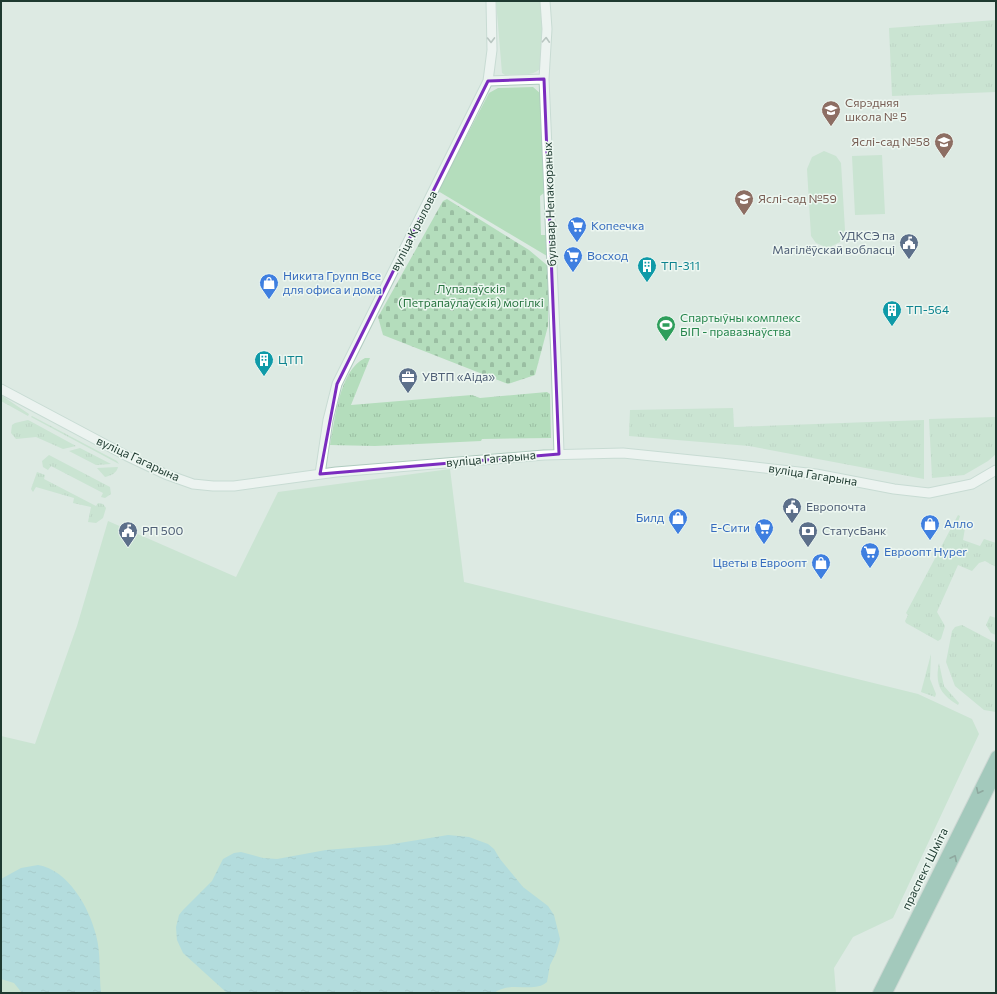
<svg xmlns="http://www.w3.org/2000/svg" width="997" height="994" font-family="Commissioner,sans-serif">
<defs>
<pattern id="grass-tufts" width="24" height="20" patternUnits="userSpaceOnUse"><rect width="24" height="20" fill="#b4ddbc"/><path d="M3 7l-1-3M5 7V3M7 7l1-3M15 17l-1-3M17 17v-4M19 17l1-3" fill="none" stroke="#9abea2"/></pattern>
<pattern id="cemetery-stones" width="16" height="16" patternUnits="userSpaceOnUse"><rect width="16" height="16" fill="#b4ddbc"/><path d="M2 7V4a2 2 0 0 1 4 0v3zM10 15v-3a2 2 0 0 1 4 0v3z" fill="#9abea2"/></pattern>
<pattern id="water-ripples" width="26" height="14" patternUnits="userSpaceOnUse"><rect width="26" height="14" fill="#80cdd4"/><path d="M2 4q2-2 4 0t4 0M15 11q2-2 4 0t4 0" fill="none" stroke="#68a7ac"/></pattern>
</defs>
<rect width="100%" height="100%" fill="#ddeae3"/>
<path fill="url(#grass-tufts)" d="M996,20V92L892,96L889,28Z
M365,358H370L351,405L472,395L480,398L547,392L550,394L551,438L482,439L481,441L375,446L330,445C335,421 339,370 365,358Z
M1,395L29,414L28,416L1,401Z
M733,408L734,427L924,420V479L749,446L629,436L630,410Z
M32,416L117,461L119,464L31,417Z
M996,417V454L988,461L964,475L932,478L929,419Z
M28,420L30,421L76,446L63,449L36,437L16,439L11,433L12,425L15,423Z
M80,448L111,464L96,465L69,451Z
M49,455L110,487L111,494L105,498L101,497L103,493L51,466L48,470L43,467L42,461Z
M118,467C117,473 110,476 105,477L97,468Z
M37,472L45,475L44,479L96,506L98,503L103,504L106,508L103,518L96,523L88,522L91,507L73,503L74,498L36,487L33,492L31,489Z
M958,515L960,516L958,522L965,528L963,540L980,546L984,539L996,543V567L985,561L979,563L972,571L958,565L937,612L945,626L941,639L938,641L906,623L905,621L908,615L906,613Z
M990,616L996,618V635L991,633L986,625Z
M962,625L996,643V712L984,710L955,686L946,662L952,631L955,627Z
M931,654L930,679L936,694L935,697L921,692Z
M939,663L944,686L959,703L958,705C939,694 935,683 939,663Z"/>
<path fill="url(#cemetery-stones)" d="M447,199L529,250L548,266V326L535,375L508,384L383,335L378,317L443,201Z"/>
<path fill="#b4ddbc" d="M496,1H542L545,63C536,78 521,74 505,75L502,73Z
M533,87L541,94L544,193L540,196L541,235H546L547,256L438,191L489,93L498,88Z
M824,151L836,156L841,163L845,230L840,242L828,248L816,243L811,236L807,169L812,157Z
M882,155L885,214L855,215L852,156Z
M450,469L464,582L918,694L972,719L979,734L893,918L853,937L834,968L836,993H1V736L35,744L77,626L108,521L236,577L278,492Z"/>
<path fill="url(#water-ripples)" d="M448,835L469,837L488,844L494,849L500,859L523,887L548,906L554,915L560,939L556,953L550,965L547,982C533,994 511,980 494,993H227L183,953L177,940L176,927L179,915L183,910L212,881L223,859L234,853L241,852L263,858L277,859L326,850L387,845Z
M38,865C68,870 89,907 96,935C101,953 99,974 101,993H22L14,983L1,979V879L21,868Z"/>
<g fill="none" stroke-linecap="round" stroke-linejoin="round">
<defs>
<path id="secondary" d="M545,1L547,29L544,79L556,358L559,454
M488,81L544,79
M1,389L127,456L165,474L193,484L213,486H234L336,472L544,455L623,453L721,463L816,474L894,489L929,493L972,484L996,470
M320,474L328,420L337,384L488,81L492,50L491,1"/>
<path id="primary" d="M878,993L996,756
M887,993L996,775"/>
</defs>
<use href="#secondary" stroke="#afcbbf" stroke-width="11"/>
<use href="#primary" stroke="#bcc4c1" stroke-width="12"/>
<use href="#secondary" stroke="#fff" stroke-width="9"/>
<use href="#primary" stroke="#5ea38c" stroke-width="10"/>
</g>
<defs><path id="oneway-chevron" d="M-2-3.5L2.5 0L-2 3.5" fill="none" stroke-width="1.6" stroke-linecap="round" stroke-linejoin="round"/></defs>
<g stroke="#8e9c98">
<use href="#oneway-chevron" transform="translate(491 40) rotate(89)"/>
<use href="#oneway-chevron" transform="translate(546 40) rotate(-87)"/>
</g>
<g stroke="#315a4c">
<use href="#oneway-chevron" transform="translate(979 791) rotate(116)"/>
<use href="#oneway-chevron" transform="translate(954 858) rotate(-63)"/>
</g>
<path d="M0 0H997V994H0ZM544,79L559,454L320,474L337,384L488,81Z" fill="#ddeae3" fill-opacity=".55" fill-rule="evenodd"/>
<path fill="none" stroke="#7b2cbf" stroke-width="3" stroke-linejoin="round" d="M544,79L559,454L320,474L337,384L488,81Z"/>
<defs>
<symbol id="school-pin" viewBox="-11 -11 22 30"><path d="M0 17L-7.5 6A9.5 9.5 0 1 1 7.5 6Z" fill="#8d6e63" stroke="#edf7f1"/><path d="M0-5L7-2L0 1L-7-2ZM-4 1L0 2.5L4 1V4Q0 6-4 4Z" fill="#fff"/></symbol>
<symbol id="supermarket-pin" viewBox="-11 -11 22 30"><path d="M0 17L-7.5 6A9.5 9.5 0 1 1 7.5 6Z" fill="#3f7fe0" stroke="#edf7f1"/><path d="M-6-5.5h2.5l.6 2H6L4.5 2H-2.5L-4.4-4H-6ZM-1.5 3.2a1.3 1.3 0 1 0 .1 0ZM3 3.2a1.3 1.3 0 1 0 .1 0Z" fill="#fff"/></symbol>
<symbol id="civic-pin" viewBox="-11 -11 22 30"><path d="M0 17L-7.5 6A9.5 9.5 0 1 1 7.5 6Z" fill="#5c6f8a" stroke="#edf7f1"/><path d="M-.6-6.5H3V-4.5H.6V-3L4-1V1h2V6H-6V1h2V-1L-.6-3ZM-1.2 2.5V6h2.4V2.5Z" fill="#fff"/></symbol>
<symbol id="building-pin" viewBox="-11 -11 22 30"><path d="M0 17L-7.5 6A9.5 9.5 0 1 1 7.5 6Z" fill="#0f9aa8" stroke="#edf7f1"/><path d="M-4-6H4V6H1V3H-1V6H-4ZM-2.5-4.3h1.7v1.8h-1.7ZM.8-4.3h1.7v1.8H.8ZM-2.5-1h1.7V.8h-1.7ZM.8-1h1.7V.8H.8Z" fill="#fff"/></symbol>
<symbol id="shop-pin" viewBox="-11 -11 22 30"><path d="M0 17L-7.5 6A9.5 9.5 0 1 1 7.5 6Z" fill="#3f7fe0" stroke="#edf7f1"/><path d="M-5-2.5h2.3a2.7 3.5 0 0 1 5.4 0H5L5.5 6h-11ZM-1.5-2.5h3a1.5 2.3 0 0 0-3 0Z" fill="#fff"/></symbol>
<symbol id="stadium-pin" viewBox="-11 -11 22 30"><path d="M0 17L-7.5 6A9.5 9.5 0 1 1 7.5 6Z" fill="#2e9e5b" stroke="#edf7f1"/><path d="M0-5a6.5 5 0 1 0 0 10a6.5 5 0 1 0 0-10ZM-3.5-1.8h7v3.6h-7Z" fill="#fff"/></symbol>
<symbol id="office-pin" viewBox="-11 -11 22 30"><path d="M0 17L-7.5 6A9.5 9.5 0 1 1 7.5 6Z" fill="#5c6f8a" stroke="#edf7f1"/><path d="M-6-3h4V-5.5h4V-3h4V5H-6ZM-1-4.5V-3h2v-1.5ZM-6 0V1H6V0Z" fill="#fff"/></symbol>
<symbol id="bank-pin" viewBox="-11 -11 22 30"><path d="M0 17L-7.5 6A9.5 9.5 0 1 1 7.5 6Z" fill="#5c6f8a" stroke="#edf7f1"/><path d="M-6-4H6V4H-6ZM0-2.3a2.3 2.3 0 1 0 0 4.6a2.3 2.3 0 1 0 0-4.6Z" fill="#fff"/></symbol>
</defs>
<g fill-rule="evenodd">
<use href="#school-pin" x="820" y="99" width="22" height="30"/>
<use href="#school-pin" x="933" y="131" width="22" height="30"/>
<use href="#school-pin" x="733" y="188" width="22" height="30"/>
<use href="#supermarket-pin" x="566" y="215" width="22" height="30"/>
<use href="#civic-pin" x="898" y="232" width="22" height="30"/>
<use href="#supermarket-pin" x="562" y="245" width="22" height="30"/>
<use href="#building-pin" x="636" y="255" width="22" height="30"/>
<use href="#shop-pin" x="258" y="272" width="22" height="30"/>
<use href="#building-pin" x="881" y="299" width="22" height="30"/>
<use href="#stadium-pin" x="655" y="314" width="22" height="30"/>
<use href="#building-pin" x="253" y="349" width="22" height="30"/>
<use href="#office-pin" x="397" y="366" width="22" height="30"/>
<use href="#civic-pin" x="781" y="496" width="22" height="30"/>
<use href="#shop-pin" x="667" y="507" width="22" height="30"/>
<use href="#shop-pin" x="919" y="513" width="22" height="30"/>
<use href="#supermarket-pin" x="753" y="517" width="22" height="30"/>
<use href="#civic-pin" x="117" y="520" width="22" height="30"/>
<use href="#bank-pin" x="797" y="520" width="22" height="30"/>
<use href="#supermarket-pin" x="859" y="541" width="22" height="30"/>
<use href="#shop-pin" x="810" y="552" width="22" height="30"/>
</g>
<g text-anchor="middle" stroke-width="3" stroke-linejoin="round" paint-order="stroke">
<g font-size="12" fill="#785e54" stroke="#edf7f1" text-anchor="start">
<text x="845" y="107">Сярэдняя<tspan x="845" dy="14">школа № 5</tspan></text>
<text x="930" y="146" text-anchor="end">Яслі-сад №58</text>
<text x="758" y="203">Яслі-сад №59</text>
</g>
<g font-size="12" fill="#1e3a30" stroke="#edf7f1">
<text transform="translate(550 204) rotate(-92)" y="4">бульвар Непакораных</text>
<text transform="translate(414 231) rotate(-63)" y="4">вуліца Крылова</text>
<text transform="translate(138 459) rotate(25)" y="4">вуліца Гагарына</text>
<text transform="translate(491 459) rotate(-5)" y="4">вуліца Гагарына</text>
<text transform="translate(813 475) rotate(9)" y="4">вуліца Гагарына</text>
<text transform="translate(925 869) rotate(-64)" y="4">праспект Шміта</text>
</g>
<g font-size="12" fill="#366cbe" stroke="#edf7f1" text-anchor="start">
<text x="591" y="230">Копеечка</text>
<text x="587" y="260">Восход</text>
<text x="283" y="280">Никита Групп Все<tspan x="283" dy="14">для офиса и дома</tspan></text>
<text x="664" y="522" text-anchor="end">Билд</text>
<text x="944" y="528">Алло</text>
<text x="750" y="532" text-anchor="end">Е-Сити</text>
<text x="884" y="556">Евроопт Hyper</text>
<text x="807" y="567" text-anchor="end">Цветы в Евроопт</text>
</g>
<g font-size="12" fill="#4e5e75" stroke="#edf7f1" text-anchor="start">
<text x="895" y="240" text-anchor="end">УДКСЭ па<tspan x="895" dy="14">Магілёўскай вобласці</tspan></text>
<text x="422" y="381">УВТП «Аіда»</text>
<text x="806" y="511">Европочта</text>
<text x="142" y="535">РП 500</text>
<text x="822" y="535">СтатусБанк</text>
</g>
<g font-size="12" fill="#0d838f" stroke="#edf7f1" text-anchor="start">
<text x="661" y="270">ТП-311</text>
<text x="906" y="314">ТП-564</text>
<text x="278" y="364">ЦТП</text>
</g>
<g font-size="12" fill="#26733e" stroke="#edf7f1">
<text x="471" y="293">Лупалаўскія<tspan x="471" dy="14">(Петрапаўлаўскія) могілкі</tspan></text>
</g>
<g font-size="12" fill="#27864d" stroke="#edf7f1" text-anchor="start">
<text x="680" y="322">Спартыўны комплекс<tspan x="680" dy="14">БІП - правазнаўства</tspan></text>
</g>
</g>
<rect width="997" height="994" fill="none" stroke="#1e3a30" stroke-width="4"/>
</svg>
